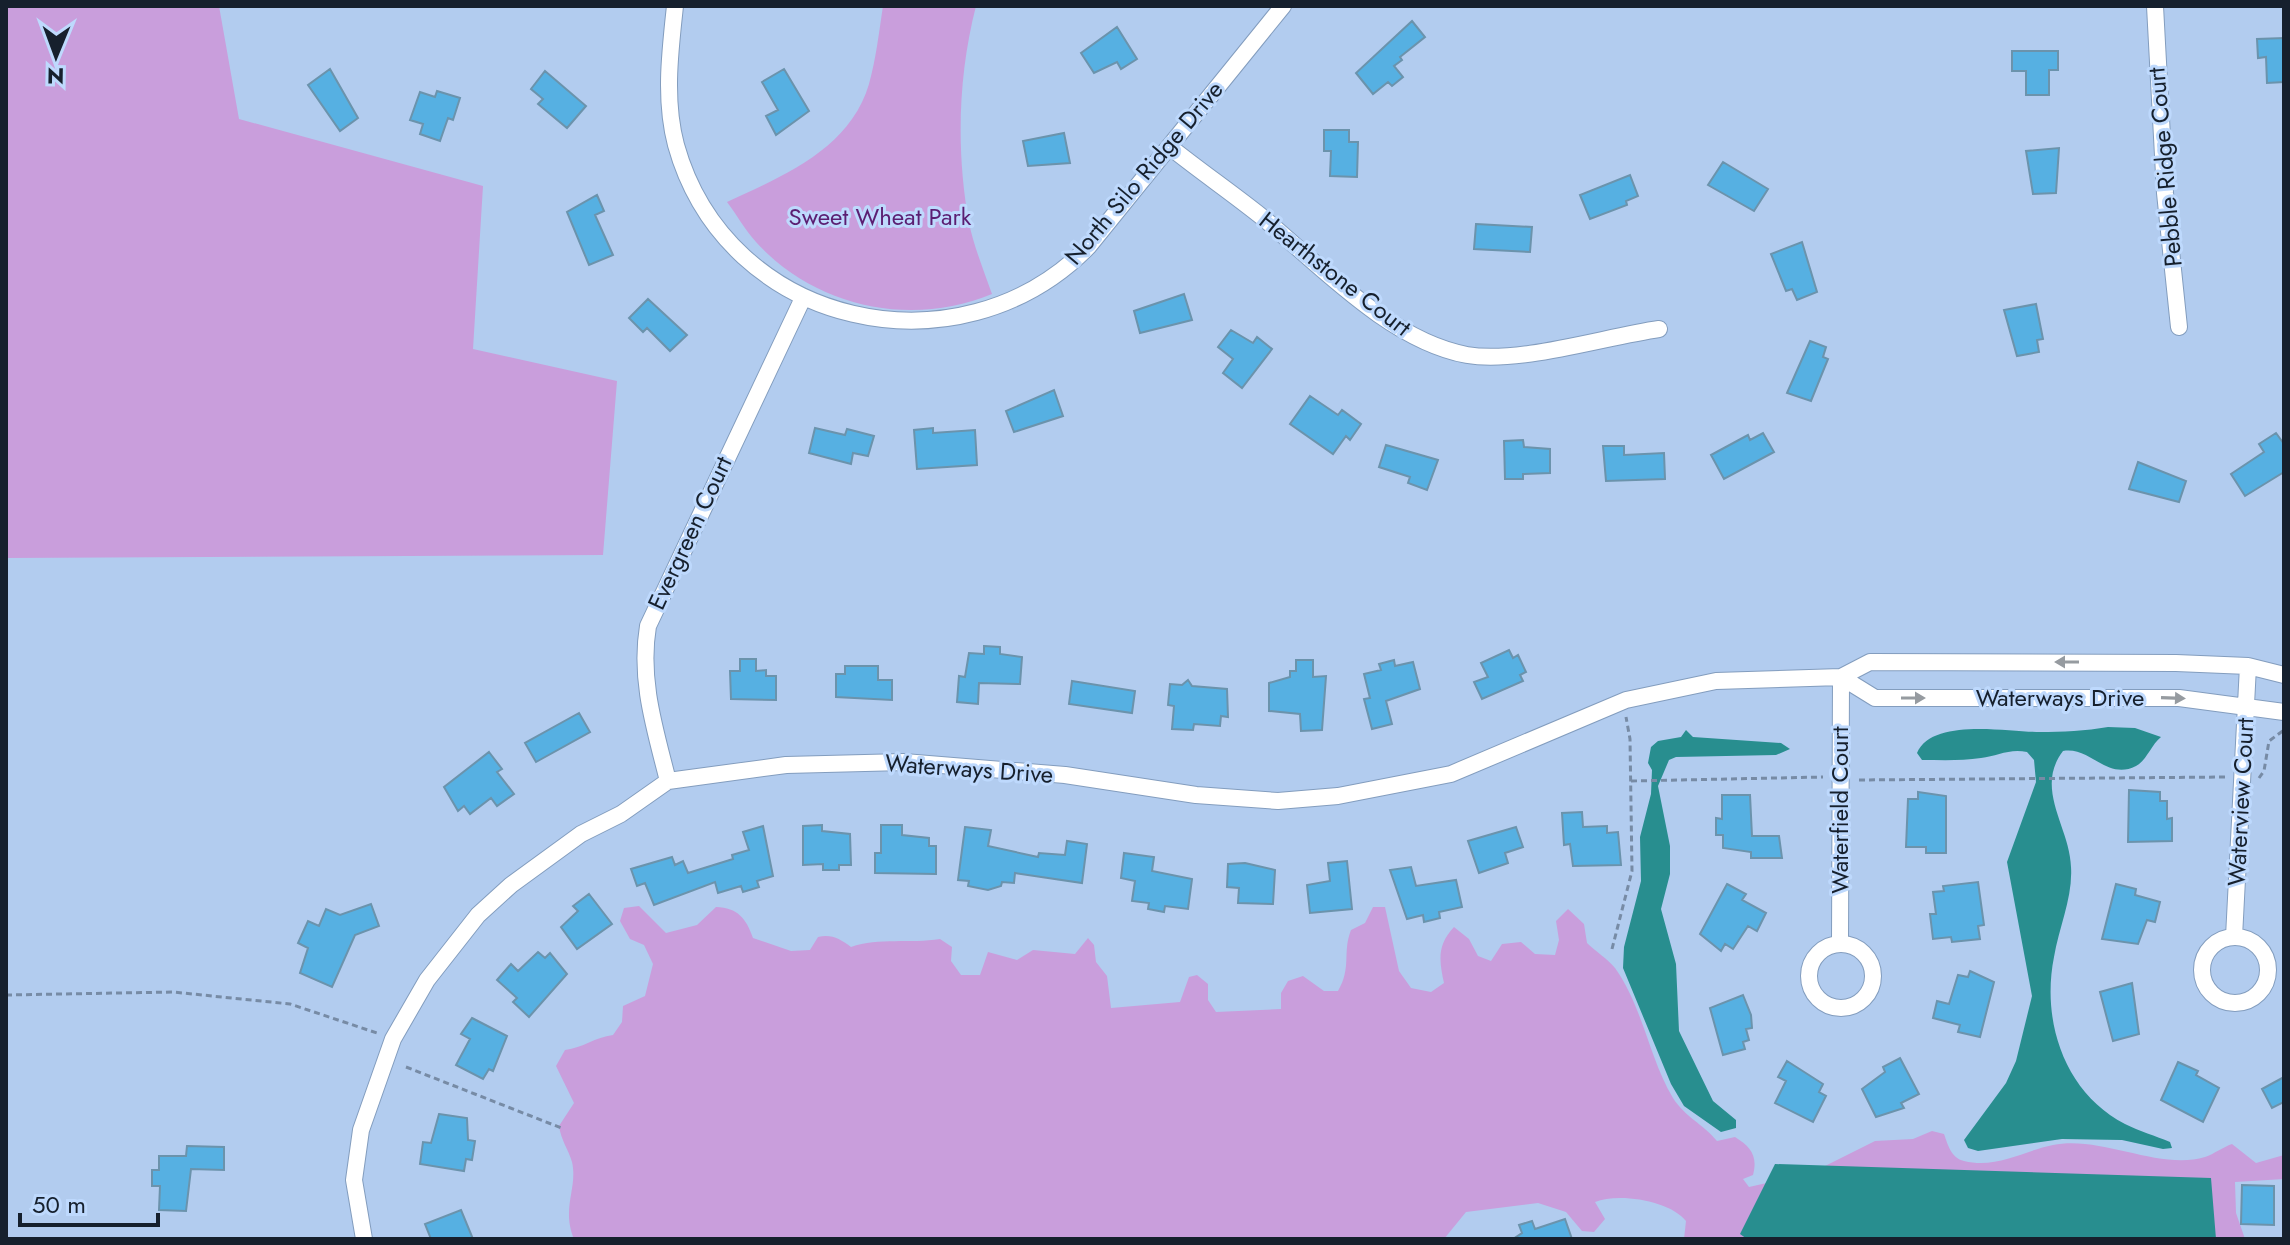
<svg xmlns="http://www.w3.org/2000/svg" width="2290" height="1245" font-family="Jost,sans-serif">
<rect width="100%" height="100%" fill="#b2ccef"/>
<path fill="#c99edc" d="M6,6H219L239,119L483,186L473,349L617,381L603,555L6,558Z
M883,6H976C958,76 956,152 969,223C974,247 984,271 992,294C911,328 815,307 756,242C745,230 737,215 727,202C783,176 850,149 869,84C876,59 879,32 883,6Z
M639,906L666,933L697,925L716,907C738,908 746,918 753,938L791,951L810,950L818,937C832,934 840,939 851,947C879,937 910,944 940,939L952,947L951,961L961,975H980L988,952L1017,960L1033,950L1075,954L1088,938L1094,945L1096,962L1107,976L1111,1008L1180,1002L1189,977L1197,975L1208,984V1000L1216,1012L1281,1009V993L1288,981L1303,976L1324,991H1338C1352,967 1342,953 1351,930L1365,923L1373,907H1385L1399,971L1411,988L1431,992L1444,983C1439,960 1437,945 1454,927L1469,939L1478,956L1491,961L1502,944L1521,942L1535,954L1555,955L1559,940L1556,921L1568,909L1584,924L1587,943C1595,951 1608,959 1615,968C1643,1007 1649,1058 1673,1098C1685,1117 1703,1124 1717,1141L1735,1137C1751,1147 1758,1156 1753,1175L1743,1179L1749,1187L1811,1173L1875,1141L1913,1139L1932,1131L1944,1134C1948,1145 1951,1158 1964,1161C1997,1169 2023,1151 2053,1145C2101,1135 2160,1171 2205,1157C2214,1154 2223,1147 2232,1144L2256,1163L2284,1155V1179L2235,1182L2236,1213L2245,1239H1684L1686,1221C1671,1201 1619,1192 1595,1202L1605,1219L1594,1232L1582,1231L1566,1212L1538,1203L1466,1212L1444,1239H574C561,1208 578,1188 572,1162C568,1149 561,1140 559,1126L574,1103L556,1066L565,1050C583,1048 595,1037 613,1035L622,1022L623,1006L645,996L653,964L644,945L630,939L620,921L624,908Z"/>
<path fill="#288e8f" d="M2108,727L2135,728L2161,737C2151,745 2147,760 2136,766C2107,781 2090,746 2063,751C2034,789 2070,827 2071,867C2073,897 2059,927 2054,957C2041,1022 2065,1093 2125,1124C2139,1131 2156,1136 2170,1142L2172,1148L2163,1149L2122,1140L2062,1139L1978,1151L1968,1148L1964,1140L2006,1083L2016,1061L2032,996L2007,862L2036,782L2034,760L2027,752C2010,748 1997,756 1981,758C1962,761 1941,760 1922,760L1917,753C1932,717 2009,732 2040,732C2062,732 2086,731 2108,727Z
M1686,730L1693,737L1781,743L1790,749L1776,755L1676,757L1669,760L1658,786L1670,846V874L1661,909L1676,964L1679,1031L1713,1101L1736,1120V1128L1721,1132L1684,1106L1671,1084L1623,968L1624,947L1641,881L1640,837L1651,794L1652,770L1648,763L1651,747L1658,741L1681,737Z
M1775,1164L2211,1178L2216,1239H1747L1740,1234Z"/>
<path fill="#56b0e2" stroke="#6b93ac" stroke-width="2" d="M1412,21L1425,37L1400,57L1402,60L1394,66L1403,77L1392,86L1388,82L1373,94L1356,73Z
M1117,27L1137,59L1121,69L1117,62L1094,73L1081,53Z
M2284,38V82L2267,83L2266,57L2258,58L2257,39Z
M2012,51H2058V70H2049V95H2026V71H2012Z
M330,69L358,118L340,131L308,85Z
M784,69L809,111L776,135L766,116L778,110L762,82Z
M545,71L586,106L567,128L538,104L543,99L531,89Z
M437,91L460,98L453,120L448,118L440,141L420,134L423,124L410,120L420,92L435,97Z
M1324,130H1349V142H1358L1357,177L1330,176L1331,151H1324Z
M1064,133L1070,163L1028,166L1023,141Z
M2059,148L2056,193L2033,194L2026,151Z
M1723,162L1768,189L1754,211L1708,185Z
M1630,175L1638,196L1626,201L1627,205L1590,219L1580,195Z
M597,195L604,211L595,215L613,255L589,265L567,212Z
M1476,224L1532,227L1530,252L1474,249Z
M1802,242L1817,292L1797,300L1792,289L1786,291L1771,254Z
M1184,294L1192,320L1140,333L1134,311Z
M648,299L687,335L670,351L647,328L643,332L629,318Z
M2036,304L2043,339L2037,340L2039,352L2017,356L2004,310Z
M1231,330L1253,343L1257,337L1272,349L1242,388L1223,373L1233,359L1218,347Z
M1810,341L1826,347L1823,357L1828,359L1811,401L1787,393Z
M1054,390L1063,416L1014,432L1006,411Z
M1310,396L1338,415L1342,410L1361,424L1350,440L1346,436L1333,454L1290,424Z
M815,428L845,435L847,429L874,436L868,456L853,453L851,464L809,453Z
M933,428V433L975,430L977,465L917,469L914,430Z
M1763,433L1774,452L1724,479L1711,455L1748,435L1750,440Z
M2276,433L2284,444V472L2245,496L2231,474L2264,452L2259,444Z
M1523,440L1524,447L1550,449V473L1523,474V479H1505L1504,441Z
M1386,445L1438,460L1427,490L1408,483L1410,477L1379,467Z
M1603,446H1624V455L1664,453L1665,479L1606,481Z
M2138,462L2186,481L2179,502L2129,489Z
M984,646L1000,647V654L1022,657L1020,684L979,683L978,704L957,702L959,676L965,677L969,653L984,654Z
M1509,650L1513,658L1518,655L1526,672L1520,675L1523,681L1482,699L1474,682L1488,677L1481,663Z
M740,659H756V671L766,670V676H776V700L731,699L730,671H740Z
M1296,660H1313V677L1326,676L1322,730L1301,731L1300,714L1269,711V683L1290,677V671H1296Z
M1394,660L1395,666L1413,662L1420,689L1386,701L1392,724L1372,729L1364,699L1370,698L1364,674L1381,670L1379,664Z
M845,666H878V680H892V700L836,697V674H845Z
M1188,680L1192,686L1227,689L1228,717L1221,716L1220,726L1194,724L1193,730L1172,729L1174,706L1168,705L1170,684L1182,685Z
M1072,681L1135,691L1132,713L1069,704Z
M579,713L590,732L536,762L525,743Z
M489,752L502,769L497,772L514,794L497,806L491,798L470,814L464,806L458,811L444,787Z
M2129,790L2160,792V801H2167V819L2172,818V841L2128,842Z
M1918,792L1946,796V853H1926V847H1906L1908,799H1918Z
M1722,795H1750L1752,836H1779L1782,858H1751V852L1723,848V835H1716V818L1722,819Z
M1582,812L1583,827L1607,826V833L1618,832L1621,865L1573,866L1570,844L1564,845L1562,813Z
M822,825V831L850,834L851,865H839V870H823V864L803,865V826Z
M881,825H902V835L929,838V846H936V874L875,873V853H881Z
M763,826L773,876L757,881L759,887L743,892L741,886L718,893L715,882L654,905L645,883L637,886L631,869L672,857L675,865L683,861L688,873L733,859L732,855L749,850L743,832Z
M965,827L991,830L988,846L1038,857L1039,853L1065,855L1067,841L1087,844L1082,883L1015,873L1014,883L1002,882L1001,886L988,890L968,886L969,881L958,880Z
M1516,827L1523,847L1505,853L1508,863L1479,873L1468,841Z
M1124,853L1154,857L1152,871L1192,879L1188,909L1165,906L1164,912L1148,909L1149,903L1132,901L1135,881L1121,878Z
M1347,861L1352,909L1310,913L1307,885L1330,881L1328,863Z
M1245,863L1275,870L1273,904L1238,903L1239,888L1227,887L1228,864Z
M1411,867L1416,886L1456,880L1462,907L1439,912L1440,918L1424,922L1423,915L1407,919L1390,870Z
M1978,882L1984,925L1978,926L1980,939L1952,942L1951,937L1933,939L1930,914H1936L1933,892L1944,891L1943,886Z
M1727,884L1746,894L1742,900L1766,913L1757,931L1748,926L1733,949L1725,944L1721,951L1700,934Z
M2116,884L2136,889L2135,895L2160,902L2155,922L2147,920L2138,944L2102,939Z
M589,894L612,924L577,949L561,927L578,911L573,906Z
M371,904L379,926L355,935L332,987L300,973L308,948L298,943L308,921L319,926L326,909L340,915Z
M538,952L545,958L550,953L567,974L529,1017L513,1002L517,998L497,980L511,964L518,971Z
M1970,971L1994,982L1980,1037L1958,1032L1960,1025L1933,1018L1937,1001L1949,1004L1958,975L1968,977Z
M2132,983L2139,1034L2113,1041L2100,992Z
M1743,995L1751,1015L1752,1028L1746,1029L1749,1040L1743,1042L1745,1049L1723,1055L1710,1008Z
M472,1018L507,1036L493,1071L489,1069L483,1079L456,1065L470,1039L461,1034Z
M1900,1058L1919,1094L1901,1103L1904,1108L1876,1117L1862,1089L1885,1072L1883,1067Z
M1787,1061L1823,1084L1819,1092L1826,1096L1813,1122L1775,1103L1786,1081L1778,1077Z
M2178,1062L2198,1071L2196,1075L2219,1088L2203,1122L2161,1100Z
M2284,1077V1102L2272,1108L2262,1089Z
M439,1114L467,1118L468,1140L475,1141L472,1160L466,1159L464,1171L420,1164L423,1142L431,1143Z
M187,1146L224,1147V1170L191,1169L186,1211L159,1210L160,1186H152V1170H159V1156H186Z
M2242,1185L2274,1186V1225L2241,1224Z
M461,1210L473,1239H431L425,1224Z
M1565,1219L1572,1239H1513L1522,1233L1519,1225L1532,1221L1535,1229Z"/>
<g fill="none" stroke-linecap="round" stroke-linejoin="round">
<defs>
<path id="street" d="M675,6C670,52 664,100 676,145C727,328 959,378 1088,247L1283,6
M2155,6L2165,193L2179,327
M1170,147C1200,171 1232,193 1262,217C1320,265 1390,341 1467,355C1519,364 1604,337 1659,329
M1841,677L1875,698H2179L2284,712
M668,781C655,729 639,680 648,626L803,298
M2234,937L2248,666
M2202 970a33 33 0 1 1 66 0a33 33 0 1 1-66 0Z
M1840,943L1841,677
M1809 976a32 32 0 1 1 64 0a32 32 0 1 1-64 0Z
M364,1239L354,1180L361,1130L393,1039L427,980L478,915L511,885L581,834L621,814L668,781L786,765L904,762L1065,775L1196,795L1278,801L1338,796L1451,774L1626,700L1716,681L1841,677L1870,662L2176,663L2248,666L2284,675"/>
</defs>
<use href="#street" stroke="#839dbe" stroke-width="18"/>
<path stroke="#778ba5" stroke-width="3" stroke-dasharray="6 4" stroke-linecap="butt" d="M2259,778L2264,771L2269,741L2284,730
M1859,780L2227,777
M1631,781L1823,777
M1612,949L1632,871L1630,739L1626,717
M6,995L173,992L290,1004L377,1033
M406,1067L564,1129"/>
<use href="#street" stroke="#fff" stroke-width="16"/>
</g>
<defs><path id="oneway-solid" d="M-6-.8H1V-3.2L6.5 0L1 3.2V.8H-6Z" transform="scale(2)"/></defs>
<g fill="#969ba0">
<use href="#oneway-solid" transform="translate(2067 662) rotate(-180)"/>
<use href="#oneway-solid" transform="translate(1913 698)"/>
<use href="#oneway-solid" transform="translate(2173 698) rotate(2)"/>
</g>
<g text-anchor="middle" stroke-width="6" stroke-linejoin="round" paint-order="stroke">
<g font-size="24" fill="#16202d" stroke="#bed9fd">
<text transform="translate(2165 167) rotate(-95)" y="8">Pebble Ridge Court</text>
<text transform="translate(1144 173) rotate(-50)" y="8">North Silo Ridge Drive</text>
<text transform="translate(1335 274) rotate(38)" y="8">Hearthstone Court</text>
<text transform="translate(690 533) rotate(-65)" y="8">Evergreen Court</text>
<text x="2060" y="706">Waterways Drive</text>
<text transform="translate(969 769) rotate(4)" y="8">Waterways Drive</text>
<text transform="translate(2241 802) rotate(-87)" y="8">Waterview Court</text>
<text transform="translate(1840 810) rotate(-90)" y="8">Waterfield Court</text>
</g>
<g font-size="24" fill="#5b1e72" stroke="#bed9fd">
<text x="880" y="225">Sweet Wheat Park</text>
</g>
</g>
<rect width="2290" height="1245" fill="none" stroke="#16202d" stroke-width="16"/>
<g transform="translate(56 56) rotate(181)" stroke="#bed9fd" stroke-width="6" paint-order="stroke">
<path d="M0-6L14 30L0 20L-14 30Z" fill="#16202d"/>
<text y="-12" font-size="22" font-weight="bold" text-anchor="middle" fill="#16202d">N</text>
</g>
<path d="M20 1213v12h138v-12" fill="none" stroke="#16202d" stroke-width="4"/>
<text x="32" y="1213" font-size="24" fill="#16202d" stroke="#bed9fd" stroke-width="6" paint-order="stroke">50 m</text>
</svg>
